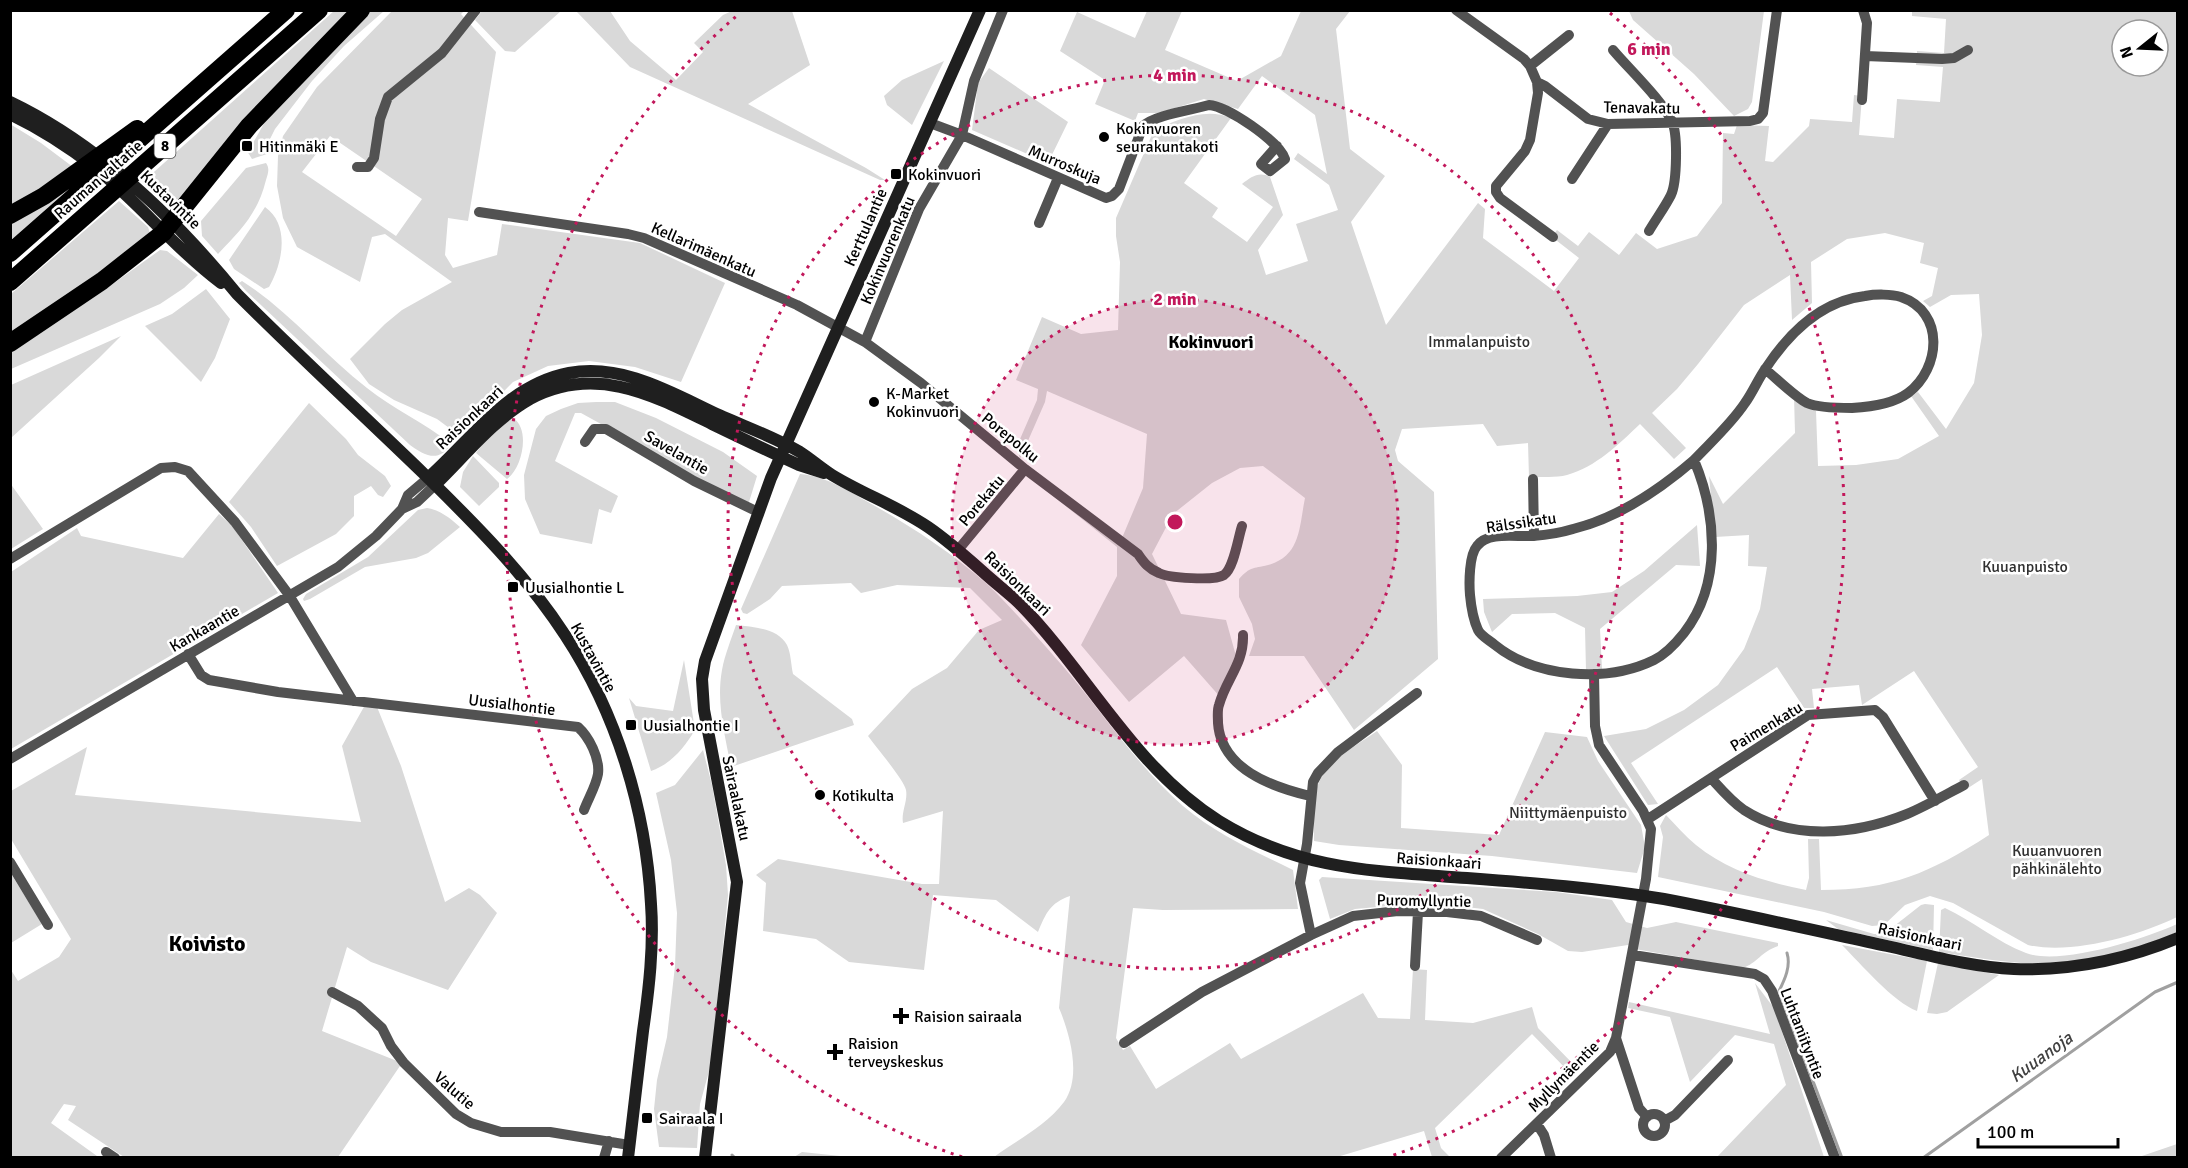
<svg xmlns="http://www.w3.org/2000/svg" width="2188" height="1168" font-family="Signika,sans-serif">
<rect width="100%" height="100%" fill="#fff"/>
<path fill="#d9d9d9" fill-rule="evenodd" d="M334,11H351L182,201L159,195L145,180Z
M370,11H384L344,46L312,81L275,129L269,141L267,154L252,159L247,151C258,138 263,121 275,108C303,73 338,42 370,11Z
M392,11H464L461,14L496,52L468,221L448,218L445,255L453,268L497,255L502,224L640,243L725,283L681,382L635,367L589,361L548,366L513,382L460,436L437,419L394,400L369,384L350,359L385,324L402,310L452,282L385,234L372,237L360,282L297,247L283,218L277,186L278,156L283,136L317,87ZM330,136L422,199L396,236L302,172Z
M482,11H561L515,52L505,51L475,20Z
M576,11H610L630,41L676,80L703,52L694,43L723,15L732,11H792L810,65L748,104L866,168L885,180H880L630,67Z
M1147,11H1182L1165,50L1237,81L1281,56L1301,11H1350L1336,29L1350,149L1385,176L1351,222L1386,325L1478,203L1485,209L1483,238L1554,291L1579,258L1552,237L1557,230L1578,246L1589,232L1619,255L1636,233L1657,249L1697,236L1722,203L1723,133L1734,134L1737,125L1769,126L1765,161L1773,162L1809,126L1810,119L1852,122L1854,95L1862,96L1859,135L1894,138L1897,99L1940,102L1943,67L1916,65L1917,51L1944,53L1946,19L1912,16V11H2177V917C2138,936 2071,955 2028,945L1953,903L1930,896L1905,905L1884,925L1872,926L1824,912L1658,877L1663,837L1660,826L1666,815C1676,825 1685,836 1696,845C1728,871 1766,882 1806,890L1809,878L1808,839H1819L1821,890C1891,890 1930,873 1989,835L1982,779L1965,790L1959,780L1978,767L1914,671L1862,705L1859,685L1812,689L1814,708H1804L1777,667L1631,763L1658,804L1648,805L1604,736L1646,729L1684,710L1718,685L1744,649L1760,609L1767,567L1748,566L1749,535L1715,537L1709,476L1723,504L1795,433L1794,396L1816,411L1818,466L1856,465L1898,459L1939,436L1911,396L1918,392L1946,429L1974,383L1982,335L1979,294L1951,295L1930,307L1923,301L1932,296L1938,268L1920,263L1924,243L1885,233L1847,239L1811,262L1812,303L1792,320L1790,275L1744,305L1698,364L1677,389L1652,413L1686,448L1674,459L1640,424C1619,444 1596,467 1567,475C1556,478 1541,476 1529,478L1528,443L1497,446L1483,424L1402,429L1395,450L1398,461L1434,492L1438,659L1354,730L1304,656H1249L1255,639L1252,624L1239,597V579C1251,566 1252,569 1268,565C1301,556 1299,527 1305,498L1263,466L1240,468L1212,483L1173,514L1152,554L1181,614L1226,620L1236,656L1221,698L1184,656L1129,702L1081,645L1117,576V547L1038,484L1122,538L1143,488L1147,434L1047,391L1045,402L1020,459L1017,446L1037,400L1038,389L1016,380L1042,317L1081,334L1118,330L1120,262L1116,236V218L1154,130C1178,120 1205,107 1231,118L1184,183L1218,208L1212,217L1247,242L1273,207L1242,184C1251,177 1259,171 1270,177L1283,215L1258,250L1266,275L1308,261L1296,224L1338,210L1329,185L1294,159L1298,153L1327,174L1315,115L1262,76L1238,109L1204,99L1159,113H1138L1135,121L1095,104L1105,80L1060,51L1077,12L1135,38ZM2122,30H2158V66H2122Z
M1629,11H1764L1752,102L1748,109L1734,116L1694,74L1633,20Z
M944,61L912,125L887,105L884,96L902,80Z
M989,68L1068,122L1048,163L972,130L978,83Z
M10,124L41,143L73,167L10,208Z
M266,163C270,169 268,173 266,180C258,213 241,230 218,254L202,236L201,221L246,168Z
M86,174L11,240V222Z
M119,201L148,227L150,233L146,240L11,335V294Z
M265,207C291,225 282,265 269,287L264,289L234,269L229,260Z
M160,250L167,251L198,275L184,288L160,304L11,369V350L103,291Z
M242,281C288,310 324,355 367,388C393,409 424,422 451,444C439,463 425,456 410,445L246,291L239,283Z
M206,289L230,319L215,358L201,382L145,326L172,314Z
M121,336L99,358L11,438V385Z
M596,402H615L656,418L723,452L757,476L749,502L744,503L581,413H575L555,461L618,496L611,513L599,509L592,544L540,534L525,499L524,475L536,429L546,416L561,409L578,403Z
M309,403L346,439L358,455L385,476L391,486L383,497L378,495L371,486L354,496V516L336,534L277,566L251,527L229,502Z
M513,418C531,429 522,469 507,479L476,453C485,442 499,422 513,418Z
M473,456L499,483V487L479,506L460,487L463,472Z
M800,474C827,476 852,493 875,506C914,528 953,554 987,584C1011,607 1039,639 1061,664C1102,711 1136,765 1183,806C1216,834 1254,851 1293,870L1298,909L1163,910L1133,908L1116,1038L1123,1050L1130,1046L1156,1089L1230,1043L1241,1059L1363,993L1378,1018L1410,1019L1413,969L1427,970L1425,1020L1473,1023L1532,1007L1538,1028L1577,1068L1571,1074L1532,1034L1435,1128L1441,1148L1450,1157H1432L1424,1131L1337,1157H994C1017,1140 1046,1126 1064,1102C1082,1077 1070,1034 1059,1008L1070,896C1050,903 1046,913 1038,932L996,900L933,895L924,970L849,962L816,939L763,931L766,883L756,875L778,859L922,884H939L943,811L903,823C901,812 908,801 906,790C904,780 876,747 868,736L912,689L947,668L979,630L1002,620L970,588L897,585L861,593L851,583L782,586L770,599L747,614L743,613L741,609Z
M10,483L43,529L11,549H10Z
M427,508C440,510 450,518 460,527L428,553L416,558L365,567L310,599L304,601L303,599L306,594L368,557L418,510Z
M219,514L233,527L278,593L11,749V572L77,528L81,536L183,558Z
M1697,525L1700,566L1676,565L1600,629L1602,669L1586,671L1585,628L1555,613L1512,614L1492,632L1484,612L1483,599L1577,596L1612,592L1644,571Z
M736,625C753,627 778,628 787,645C791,653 791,665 793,674L852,719L854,725L731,767C725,735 716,703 722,670C725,654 731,640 736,625Z
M684,660L695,730C684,748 671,764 651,771L629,698L636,706L673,711Z
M365,705L377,707L401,766L445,902L469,888L480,895L497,913L448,990L371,962L347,947L322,1031L402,1063L338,1157H124L68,1120L76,1106L64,1104L51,1123L97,1156L96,1157H11V970L18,981L59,957L71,939L11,839V791L87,747L75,795L361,822L342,746Z
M1377,731L1402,765L1401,828L1499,835L1545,732L1587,737L1598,761L1641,825L1645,847L1637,873L1492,856L1339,845L1314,841C1314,826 1313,809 1315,794C1321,764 1354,747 1377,731Z
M703,750L712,785L726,865L728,895L711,1064L700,1104L697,1148L659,1147L654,1109L657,1080L667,1037L675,966L677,913L671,860L656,793L675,785Z
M10,872L42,924L11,943H10Z
M1322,877L1556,892L1612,900L1626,922L1647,928L1676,922L1778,943V946C1761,952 1757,963 1743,968L1635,949L1628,945L1582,952L1568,951L1538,934L1483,909L1449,905H1400L1355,909L1330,919L1319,880Z
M1925,904L1934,905L1933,950L1838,929L1826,920L1874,934H1884L1921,905Z
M1945,908C1973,921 1997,942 2026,953C2060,966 2144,939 2177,924V932C2130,953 2073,967 2021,963C1994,961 1966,956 1939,952L1941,910Z
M1842,945L1927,961L1917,1011C1893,1002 1861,964 1842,945Z
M1938,963L1999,975L1947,1012L1937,1014L1927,1013Z
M1755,983L1774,1008L1824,1157H1717L1786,1085L1774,1044L1735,1035L1690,1082L1670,1017L1628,1008L1629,1002L1770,1034Z
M2177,1144V1157H2139Z
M802,1152L850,1157H794Z"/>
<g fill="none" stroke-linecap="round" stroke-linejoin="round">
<path stroke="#a0a0a0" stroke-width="3" d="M1787,953C1791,966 1785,979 1779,991L1842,1158
M732,1155L735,1158
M1923,1158L2155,992L2178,982"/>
<path stroke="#525252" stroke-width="10" d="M1456,10L1524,59L1530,66L1537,82L1545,86L1588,119L1608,124L1750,121L1758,119L1763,113L1777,10
M1613,50C1628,68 1664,102 1672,122C1678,134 1677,182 1671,195C1665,207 1656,219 1649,231
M1865,56L1942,59L1954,58L1968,50
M1530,66L1569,35
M1537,82L1538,93L1530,140L1525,151L1496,186V192L1500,198L1553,237
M1862,100L1867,23L1863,10
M930,123L962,135L1106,198L1112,196L1119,189L1143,126C1154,115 1192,110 1209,105C1227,106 1279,141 1285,159L1270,171L1261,164L1277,146
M357,167H368L374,158L380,119L388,97L442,53L476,10
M1572,179L1608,124
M479,212L628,234L644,238L797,305L865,342L919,209L962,135L974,81L1003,10
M1039,223L1058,178
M865,342L921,383L1025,469L1138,554C1144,563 1149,569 1159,573C1168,578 1215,581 1224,575C1234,568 1238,538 1242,526
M585,442L594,429H606L694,481L758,512
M1694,460C1658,491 1618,518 1573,529C1560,533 1546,535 1533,536C1516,537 1488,531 1477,546C1469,555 1469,583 1470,595C1471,606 1473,619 1478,630C1481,636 1489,640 1495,645C1536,678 1607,683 1654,660C1666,654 1676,643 1684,633C1722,584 1717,515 1694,460C1711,442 1731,424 1745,403C1753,392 1758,379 1766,368C1789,333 1821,301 1865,296C1876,294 1891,294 1901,297C1945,312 1941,368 1908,393C1893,404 1870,407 1852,408C1840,408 1818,408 1807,403C1795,397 1776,378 1765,369
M1533,479L1534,536
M402,509L417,502L435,485
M958,550L1025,469
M10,559L161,468L175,467L188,471L235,522L289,595L353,701
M1243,635C1244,664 1226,679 1219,705C1217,710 1218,717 1218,723C1221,769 1272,787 1310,796
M188,654L201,675L209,680L278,692L578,727C589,737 600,758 598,774C596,786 588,799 584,810
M10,759L338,567L376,536L402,509L408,495L428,478
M1711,778C1721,789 1731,801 1744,810C1792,841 1855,835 1907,814C1926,806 1945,795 1964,785
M1648,819L1808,715L1875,710L1883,717L1935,801
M10,862L48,925
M1311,935L1353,916L1398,911L1447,912L1481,916L1537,940
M1633,955L1755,974L1764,979L1772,991L1835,1158
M1415,966L1418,912
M332,992L358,1006L382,1028L391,1046L404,1063L456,1114L471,1123L501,1132H550L629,1145
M1616,1038L1639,1108L1647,1117
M1124,1043L1202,992L1311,935L1300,883L1307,844L1313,782L1318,773L1338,752L1417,693
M1643 1125a11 11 0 1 1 22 0a11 11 0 1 1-22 0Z
M1664,1121L1675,1115L1728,1060
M1537,1124L1544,1135L1551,1158
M106,1152L115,1158
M604,1158L609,1141
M1501,1158L1610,1052L1616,1038L1646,879L1651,829L1643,811L1599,745L1595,726L1594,674"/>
<path stroke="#1f1f1f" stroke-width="12" d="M10,102C100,145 175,218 237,294C298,355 362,414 424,474C475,524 526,575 565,635C617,714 646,810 651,904C654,946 649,989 643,1031C638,1073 633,1115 628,1158
M10,114C41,129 69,147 96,168C140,204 176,249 221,283
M428,478C472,439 507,385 569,373C623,363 672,393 719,415C746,427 774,437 800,452C811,459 821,468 832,475C863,494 897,506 928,527C947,540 964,555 982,571C994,582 1007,592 1019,603C1088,673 1134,768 1219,821C1300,871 1376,871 1467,878C1533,883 1598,888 1664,899C1738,913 1813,930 1887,946C1928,955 1971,967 2014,969C2070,971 2125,960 2178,938
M435,485C465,456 493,420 530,399C595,364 653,395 712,424C741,438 770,452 799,465L824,473
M705,1158L737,882L704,710L702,679L705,661L771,478L980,10"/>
<path stroke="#000" stroke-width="18" d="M10,215L44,196L137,129
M10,253L286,10
M10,282L319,10
M10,343L102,281L163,233L249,126L361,10"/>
</g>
<circle cx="1175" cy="522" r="223" fill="#c2185b" fill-opacity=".12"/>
<g fill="none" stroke="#c2185b" stroke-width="3" stroke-dasharray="3 6">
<circle cx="1175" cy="522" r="223"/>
<circle cx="1175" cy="522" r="447"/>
<path d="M962 1157A670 670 0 0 1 740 13M1610 13A670 670 0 0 1 1388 1157"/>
</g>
<g fill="#000" stroke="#fff" stroke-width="2">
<circle cx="1104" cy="137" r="6"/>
<rect x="241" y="140" width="12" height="12" rx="3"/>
<rect x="890" y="168" width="12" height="12" rx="3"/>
<circle cx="874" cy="402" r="6"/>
<rect x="507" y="581" width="12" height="12" rx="3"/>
<rect x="625" y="719" width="12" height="12" rx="3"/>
<circle cx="820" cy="795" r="6"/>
<path d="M898 1007h6v6h6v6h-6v6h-6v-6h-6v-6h6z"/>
<path d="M832 1043h6v6h6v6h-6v6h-6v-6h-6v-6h6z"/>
<rect x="641" y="1112" width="12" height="12" rx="3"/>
</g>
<g text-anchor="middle" stroke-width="5" stroke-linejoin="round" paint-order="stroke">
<rect fill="#fff" stroke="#4c4c4c" stroke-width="1.5" x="154.5" y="134" width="21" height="24" rx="4.5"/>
<g font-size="15" font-weight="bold" fill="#000">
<text x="165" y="151">8</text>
</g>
<g font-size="16" fill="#000" stroke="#fff">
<text transform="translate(1642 107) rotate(1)" y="6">Tenavakatu</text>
<text transform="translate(1065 164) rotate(23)" y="6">Murroskuja</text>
<text transform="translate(98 179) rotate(-41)" y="6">Rauman valtatie</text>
<text transform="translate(171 199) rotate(44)" y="6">Kustavintie</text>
<text transform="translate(865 227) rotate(-66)" y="6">Kerttulantie</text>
<text transform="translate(704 249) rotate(24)" y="6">Kellarimäenkatu</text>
<text transform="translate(887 250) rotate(-67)" y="6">Kokinvuorenkatu</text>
<text transform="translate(469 417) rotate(-43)" y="6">Raisionkaari</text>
<text transform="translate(1011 437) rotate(39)" y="6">Porepolku</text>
<text transform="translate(677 452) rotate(30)" y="6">Savelantie</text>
<text transform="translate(981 500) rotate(-50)" y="6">Porekatu</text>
<text transform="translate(1521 522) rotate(-8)" y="6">Rälssikatu</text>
<text transform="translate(1018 583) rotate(44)" y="6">Raisionkaari</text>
<text transform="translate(204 628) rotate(-30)" y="6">Kankaantie</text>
<text transform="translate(594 657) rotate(61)" y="6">Kustavintie</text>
<text transform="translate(512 704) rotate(7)" y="6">Uusialhontie</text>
<text transform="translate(1766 726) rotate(-31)" y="6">Paimenkatu</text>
<text transform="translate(737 798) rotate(78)" y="6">Sairaalakatu</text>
<text transform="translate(1439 860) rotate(4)" y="6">Raisionkaari</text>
<text transform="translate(1424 900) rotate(1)" y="6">Puromyllyntie</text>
<text transform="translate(1920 936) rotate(12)" y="6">Raisionkaari</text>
<text transform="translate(1803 1033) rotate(69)" y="6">Luhtaniityntie</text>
<text transform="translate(1563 1076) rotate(-45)" y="6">Myllymäentie</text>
<text transform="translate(455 1090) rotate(41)" y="6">Valutie</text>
</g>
<g font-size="16" fill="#000" stroke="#fff" text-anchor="start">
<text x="1116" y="134">Kokinvuoren<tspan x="1116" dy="18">seurakuntakoti</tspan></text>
<text x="259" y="152">Hitinmäki E</text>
<text x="908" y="180">Kokinvuori</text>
<text x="886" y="399">K-Market<tspan x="886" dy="18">Kokinvuori</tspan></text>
<text x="525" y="593">Uusialhontie L</text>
<text x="643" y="731">Uusialhontie I</text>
<text x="832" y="801">Kotikulta</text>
<text x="914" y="1022">Raision sairaala</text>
<text x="848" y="1049">Raision<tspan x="848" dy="18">terveyskeskus</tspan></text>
<text x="659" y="1124">Sairaala I</text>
</g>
<g font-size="16" fill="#303030" stroke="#fff">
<text x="1479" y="347">Immalanpuisto</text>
<text x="2025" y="572">Kuuanpuisto</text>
<text x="1568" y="818">Niittymäenpuisto</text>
<text x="2057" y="856">Kuuanvuoren<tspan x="2057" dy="18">pähkinälehto</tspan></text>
</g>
<g font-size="18" font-weight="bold" fill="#000" stroke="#fff">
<text x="1211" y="348">Kokinvuori</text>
</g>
<g font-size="18" font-style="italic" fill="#414141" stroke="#fff">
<text transform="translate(2041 1057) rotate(-36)" y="6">Kuuanoja</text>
</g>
<g font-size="22" font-weight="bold" fill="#000" stroke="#fff">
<text x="207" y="951">Koivisto</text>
</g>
</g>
<circle cx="1175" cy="522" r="9" fill="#c2185b" stroke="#fff" stroke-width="3"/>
<g font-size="18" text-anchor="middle" font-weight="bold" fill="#c2185b" stroke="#fff" stroke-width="5" stroke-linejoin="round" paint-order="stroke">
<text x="1649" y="55">6 min</text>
<text x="1175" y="81">4 min</text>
<text x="1175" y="305">2 min</text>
</g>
<rect width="2188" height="1168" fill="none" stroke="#000000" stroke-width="24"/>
<g transform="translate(2140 48) rotate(252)"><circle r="28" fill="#ffffff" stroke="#999999" stroke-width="1.5"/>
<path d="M0-4.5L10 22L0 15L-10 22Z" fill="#000000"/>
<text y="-9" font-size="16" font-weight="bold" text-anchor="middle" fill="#000000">N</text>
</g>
<path d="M1978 1138v9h140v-9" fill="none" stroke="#000000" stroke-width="3"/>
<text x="1987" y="1138" font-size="18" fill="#000000" stroke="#ffffff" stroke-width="4.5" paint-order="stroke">100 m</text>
</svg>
